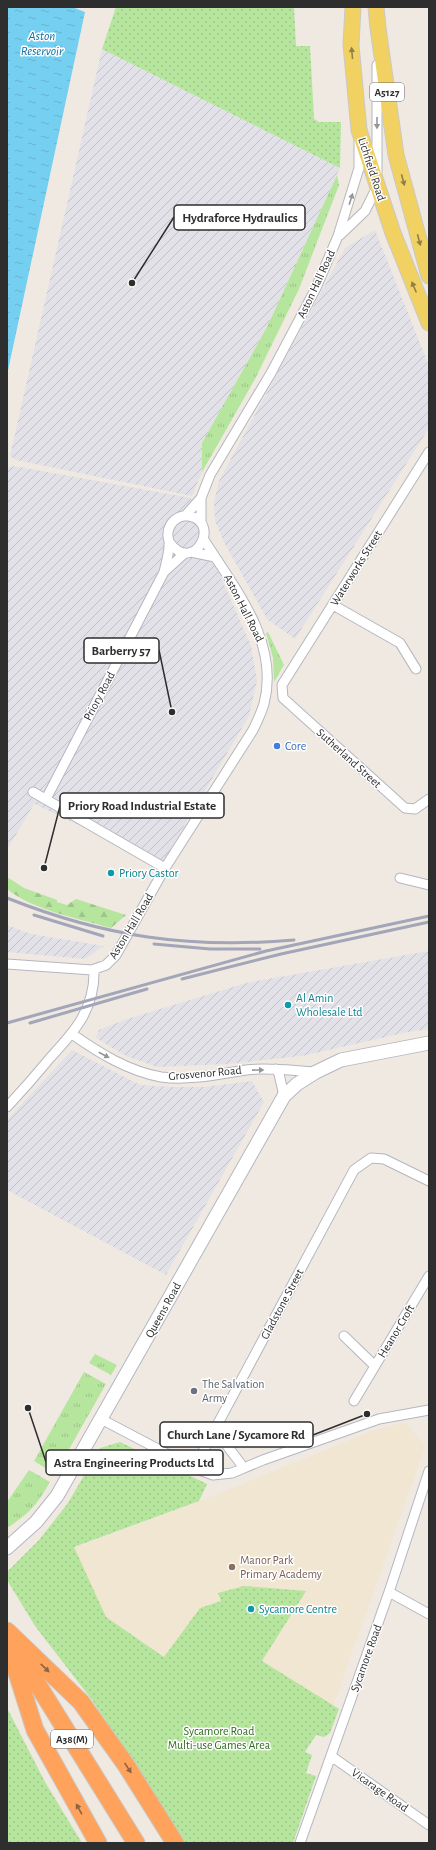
<svg xmlns="http://www.w3.org/2000/svg" width="436" height="1850" font-family="'Alegreya Sans',sans-serif">
<defs>
<pattern id="industrial-furrows" width="10" height="10" patternUnits="userSpaceOnUse"><rect width="10" height="10" fill="#e3e1e8"/><path d="M-1 1l2-2M0 10L10 0M9 11l2-2" fill="none" stroke="#c3c1c7"/></pattern>
<pattern id="grass-tufts" width="24" height="20" patternUnits="userSpaceOnUse"><rect width="24" height="20" fill="#b6e59e"/><path d="M3 7l-1-3M5 7V3M7 7l1-3M15 17l-1-3M17 17v-4M19 17l1-3" fill="none" stroke="#9dc588"/></pattern>
<pattern id="forest-firs" width="22" height="20" patternUnits="userSpaceOnUse"><rect width="22" height="20" fill="#b6e59e"/><path d="M5 1l3.5 6h-7zM16 11l3.5 6h-7z" fill="#9dc588"/></pattern>
<pattern id="park-dots" width="8" height="8" patternUnits="userSpaceOnUse"><rect width="8" height="8" fill="#b6e59e"/><path d="M2 2h.1M6 6h.1" fill="none" stroke="#9dc588" stroke-width="1.8" stroke-linecap="round"/></pattern>
<pattern id="water-ripples" width="26" height="14" patternUnits="userSpaceOnUse"><rect width="26" height="14" fill="#75cff0"/><path d="M2 4q2-2 4 0t4 0M15 11q2-2 4 0t4 0" fill="none" stroke="#66b2ce"/></pattern>
</defs>
<rect width="100%" height="100%" fill="#efe9e1"/>
<path fill="url(#industrial-furrows)" d="M102,49L340,168L267,327L202,443V472L192,496L16,460L10,456Z
M375,230L429,366V428L295,639L267,619L225,544L215,521L214,502L219,481L345,248Z
M14,466L191,498L210,552L251,646L257,681L249,716L161,865L33,803L34,804L7,850V468Z
M7,925L31,934L104,946L85,959L7,952Z
M429,951V1029L408,1032L302,1056L227,1064L157,1067L126,1056L96,1038L99,1030L124,1020L246,983Z
M72,1050L140,1085L173,1087H204L252,1081L264,1102L166,1275L7,1190V1120Z"/>
<path fill="#f0e6d1" d="M406,1422L425,1447L333,1706L262,1661L305,1592L218,1593L221,1601L200,1608L165,1657L106,1617L74,1548L213,1496L372,1431Z"/>
<path fill="url(#grass-tufts)" d="M337,175L339,185L299,289L255,379L202,472V443L267,327Z
M268,632L284,665L274,682L273,658L266,633Z
M95,1354L117,1365L111,1375L89,1363Z
M84,1372L106,1384L55,1474L34,1461Z
M29,1470L50,1482C36,1506 30,1513 7,1528V1502Z"/>
<path fill="url(#forest-firs)" d="M7,877L24,888L57,900V902L67,905L76,899L126,915L111,928C77,918 35,911 7,889Z"/>
<path fill="url(#park-dots)" d="M116,7H294L296,46H310L314,119L319,122H341L340,168L102,49Z
M120,1442L207,1484L199,1501L74,1547L106,1617L164,1657L200,1608L221,1601L218,1593L244,1586L306,1591L262,1661L339,1709L330,1733L324,1737L316,1735L305,1752L312,1755L306,1773L316,1776L293,1843H185L92,1700L35,1626L7,1580V1572L39,1540L68,1503L100,1448Z
M7,1708L45,1782L82,1843H7Z"/>
<path fill="url(#water-ripples)" d="M7,7H72L85,12L7,375Z"/>
<g fill="none" stroke-linecap="round" stroke-linejoin="round">
<defs>
<path id="street" d="M377,65V172
M340,235L365,211L378,185
M429,452L282,685L283,698L405,808L415,809L429,799
M185,516L201,498
M201,523V498L210,475L271,373L316,288L338,236L359,168V141
M191,552L215,557
M164,572C166,563 169,554 169,545C170,541 167,537 168,533C169,522 179,514 189,516C222,522 194,575 170,543
M333,605L400,643L416,669
M33,792L165,868
M46,799L164,572L185,553
M400,878L429,885
M7,964L92,970L106,965L116,955L165,868L253,730C257,722 261,713 264,704C280,642 235,589 204,540
M72,1034C99,1053 128,1071 161,1077C189,1081 219,1074 246,1070C269,1067 293,1071 316,1072
M276,1069L279,1074L284,1096
M7,1107C22,1091 36,1075 50,1058C75,1031 95,1009 94,970
M344,1336L375,1366
M354,1401L429,1276
M101,1419L194,1468L213,1475L232,1473L263,1460L379,1419L429,1410
M215,1430L244,1468
M194,1468L354,1170L371,1158L384,1159L429,1181
M389,1592L429,1614
M331,1756L429,1825
M300,1843L389,1592L429,1471"/>
<path id="secondary" d="M7,1548L36,1522L57,1496L284,1096L297,1084L316,1072L341,1060L429,1043"/>
<path id="primary" d="M353,7L351,45L359,130L393,233L429,323
M376,7L378,28L396,155L429,276"/>
<path id="highway" d="M7,1631L81,1702L126,1765L175,1843
M15,1648L136,1843
M10,1651L35,1730L98,1843"/>
</defs>
<use href="#street" stroke="#b4b7c1" stroke-width="11"/>
<use href="#secondary" stroke="#b4b7c1" stroke-width="15"/>
<use href="#primary" stroke="#c9c9c9" stroke-width="17"/>
<use href="#highway" stroke="#c9c9c9" stroke-width="19"/>
<use href="#street" stroke="#fff" stroke-width="9"/>
<use href="#secondary" stroke="#fff" stroke-width="13"/>
<use href="#primary" stroke="#f2d163" stroke-width="15"/>
<use href="#highway" stroke="#ffa35c" stroke-width="17"/>
<path stroke="#a3a6b8" stroke-width="3" d="M7,898C105,937 189,949 294,940
M34,915L103,936
M154,944L210,949H260
M182,979L281,954L429,922
M7,1023L266,951L429,916
M30,1023L147,989"/>
</g>
<defs><path id="oneway-solid" d="M-6-.8H1V-3.2L6.5 0L1 3.2V.8H-6Z"/></defs>
<g fill="#908048">
<use href="#oneway-solid" transform="translate(352 53) rotate(-95)"/>
<use href="#oneway-solid" transform="translate(403 180) rotate(75)"/>
<use href="#oneway-solid" transform="translate(419 240) rotate(75)"/>
<use href="#oneway-solid" transform="translate(414 287) rotate(-113)"/>
</g>
<g fill="#969696">
<use href="#oneway-solid" transform="translate(377 123) rotate(90)"/>
<use href="#oneway-solid" transform="translate(351 199) rotate(-72)"/>
<use href="#oneway-solid" transform="translate(104 1055) rotate(28)"/>
<use href="#oneway-solid" transform="translate(258 1070) rotate(-1)"/>
</g>
<g fill="#8c6343">
<use href="#oneway-solid" transform="translate(45 1668) rotate(44)"/>
<use href="#oneway-solid" transform="translate(128 1768) rotate(57)"/>
<use href="#oneway-solid" transform="translate(79 1809) rotate(-119)"/>
</g>
<circle fill="#3f7fe0" stroke="#fff" stroke-width="1.5" cx="277" cy="746" r="4"/>
<g fill="#0f9aa8" stroke="#fff" stroke-width="1.5">
<circle cx="111" cy="873" r="4"/>
<circle cx="288" cy="1005" r="4"/>
<circle cx="251" cy="1609" r="4"/>
</g>
<circle fill="#6b7280" stroke="#fff" stroke-width="1.5" cx="194" cy="1391" r="4"/>
<circle fill="#8d6e63" stroke="#fff" stroke-width="1.5" cx="232" cy="1567" r="4"/>
<g text-anchor="middle" stroke-width="3" stroke-linejoin="round" paint-order="stroke">
<g fill="#fff" stroke="#6d6d6d" stroke-width="1">
<rect x="370" y="83" width="34" height="18" rx="3"/>
<rect x="51" y="1730" width="42" height="18" rx="3"/>
</g>
<g font-size="11" font-weight="bold" fill="#2e2e2e">
<text x="387" y="96">A5127</text>
<text x="72" y="1743">A38(M)</text>
</g>
<g font-size="12" fill="#2e2e2e" stroke="#fff">
<text transform="translate(372 169) rotate(72)" y="4">Lichfield Road</text>
<text transform="translate(316 284) rotate(-65)" y="4">Aston Hall Road</text>
<text transform="translate(356 568) rotate(-58)" y="4">Waterworks Street</text>
<text transform="translate(244 608) rotate(63)" y="4">Aston Hall Road</text>
<text transform="translate(99 696) rotate(-62)" y="4">Priory Road</text>
<text transform="translate(349 758) rotate(42)" y="4">Sutherland Street</text>
<text transform="translate(131 926) rotate(-59)" y="4">Aston Hall Road</text>
<text transform="translate(205 1073) rotate(-5)" y="4">Grosvenor Road</text>
<text transform="translate(282 1304) rotate(-62)" y="4">Gladstone Street</text>
<text transform="translate(163 1310) rotate(-61)" y="4">Queens Road</text>
<text transform="translate(396 1331) rotate(-59)" y="4">Heanor Croft</text>
<text transform="translate(366 1658) rotate(-70)" y="4">Sycamore Road</text>
<text transform="translate(380 1790) rotate(35)" y="4">Vicarage Road</text>
</g>
<g font-size="12" fill="#366cbe" stroke="#fff" text-anchor="start">
<text x="285" y="750">Core</text>
</g>
<g font-size="12" fill="#0d838f" stroke="#fff" text-anchor="start">
<text x="119" y="877">Priory Castor</text>
<text x="296" y="1002">Al Amin<tspan x="296" dy="14">Wholesale Ltd</tspan></text>
<text x="259" y="1613">Sycamore Centre</text>
</g>
<g font-size="12" fill="#5b616d" stroke="#fff" text-anchor="start">
<text x="202" y="1388">The Salvation<tspan x="202" dy="14">Army</tspan></text>
</g>
<g font-size="12" fill="#785e54" stroke="#fff" text-anchor="start">
<text x="240" y="1564">Manor Park<tspan x="240" dy="14">Primary Academy</tspan></text>
</g>
<g font-size="12" fill="#2c6e1b" stroke="#fff">
<text x="219" y="1735">Sycamore Road<tspan x="219" dy="14">Multi-use Games Area</tspan></text>
</g>
<g font-size="13" font-style="italic" fill="#0d6fa3" stroke="#fff">
<text x="42" y="40">Aston<tspan x="42" dy="15">Reservoir</tspan></text>
</g>
</g>
<path fill="none" stroke="#2e2e2e" stroke-width="1.5" d="M132 283L174 217M172 712L159 650M44 868L60 806M367 1414L313 1435M28 1408L46 1462"/>
<g fill="#2e2e2e" stroke="#fff" stroke-width="1.5">
<circle cx="132" cy="283" r="4"/>
<circle cx="172" cy="712" r="4"/>
<circle cx="44" cy="868" r="4"/>
<circle cx="367" cy="1414" r="4"/>
<circle cx="28" cy="1408" r="4"/>
</g>
<g fill="#fff" stroke="#2e2e2e" stroke-width="1.5">
<rect x="174" y="205" width="131" height="25" rx="4"/>
<rect x="84" y="638" width="75" height="25" rx="4"/>
<rect x="60" y="793" width="164" height="25" rx="4"/>
<rect x="160" y="1422" width="153" height="25" rx="4"/>
<rect x="46" y="1450" width="177" height="25" rx="4"/>
</g>
<g font-size="13" text-anchor="middle" font-weight="bold" fill="#2e2e2e">
<text x="240" y="222">Hydraforce Hydraulics</text>
<text x="121" y="655">Barberry 57</text>
<text x="142" y="810">Priory Road Industrial Estate</text>
<text x="236" y="1439">Church Lane / Sycamore Rd</text>
<text x="134" y="1467">Astra Engineering Products Ltd</text>
</g>
<rect width="436" height="1850" fill="none" stroke="#2e2e2e" stroke-width="16"/>
</svg>
